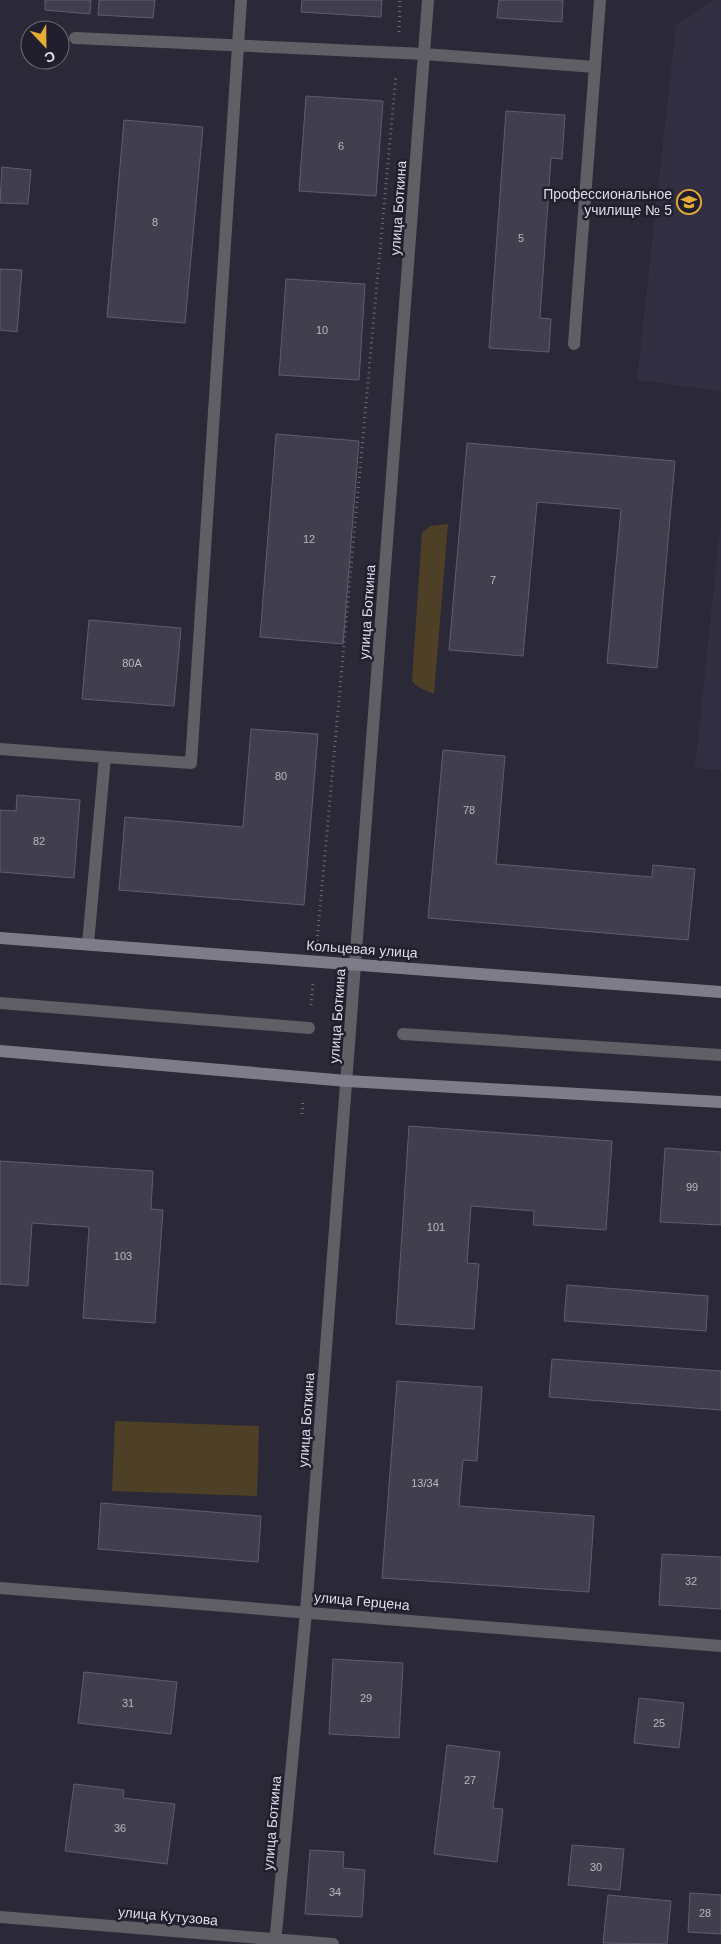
<svg xmlns="http://www.w3.org/2000/svg" width="721" height="1944" font-family="Helvetica,sans-serif">
<rect width="100%" height="100%" fill="#2b2937"/>
<path fill="#322f43" d="M713,0H721V391L637,380L676,25Z
M721,520V770L695,768Z"/>
<path fill="#4d4027" d="M448,524L434,694L418,687L412,681L422,532L431,526Z
M115,1421L259,1426L257,1496L112,1491Z"/>
<path fill="#413f4e" stroke="#5f5e6e" d="M45,0H91L90,14L45,10Z
M99,0H155L153,18L98,15Z
M302,0H382L381,17L301,12Z
M499,0H563L562,22L497,18Z
M306,96L383,101L376,196L299,191Z
M506,111L565,115L562,159L551,158L540,318L551,319L549,352L489,348Z
M124,120L203,127L185,323L107,317Z
M2,167L31,170L28,204L0,203Z
M0,269L22,270L17,332L0,330Z
M286,279L365,284L359,380L279,375Z
M276,434L359,441L343,644L260,637Z
M467,443L675,461L657,668L607,663L621,509L537,502L523,656L449,650Z
M89,620L181,628L174,706L82,699Z
M251,729L318,734L304,905L119,890L125,817L243,827Z
M443,750L505,756L496,864L652,877L653,865L695,869L688,940L428,918Z
M17,795L80,800L74,878L0,872V810L16,811Z
M409,1126L612,1141L606,1230L533,1225L534,1211L471,1206L467,1263L479,1264L474,1329L396,1324Z
M665,1148L721,1152V1225L660,1222Z
M0,1161L153,1171L151,1209L163,1210L155,1323L83,1318L89,1227L32,1223L28,1286L0,1284Z
M567,1285L708,1296L706,1331L564,1321Z
M552,1359L721,1371V1410L549,1397Z
M397,1381L482,1387L477,1461L463,1460L459,1506L594,1516L589,1592L382,1578Z
M101,1503L261,1516L258,1562L98,1549Z
M662,1554L721,1557V1609L659,1605Z
M333,1659L403,1663L399,1738L329,1734Z
M84,1672L177,1682L171,1734L78,1723Z
M639,1698L684,1703L679,1748L634,1743Z
M447,1745L500,1752L493,1808L503,1809L497,1862L434,1854Z
M74,1784L124,1790L123,1798L175,1804L167,1864L65,1851Z
M572,1845L624,1849L620,1890L568,1885Z
M310,1850L344,1852L343,1868L365,1870L362,1917L305,1914Z
M690,1893L721,1895V1934L688,1932Z
M608,1895L671,1901L667,1944L603,1943Z"/>
<g fill="none" stroke-linecap="round" stroke-linejoin="round">
<path stroke="#6e6d79" stroke-width="3" stroke-dasharray="1 4" stroke-linecap="butt" d="M399,32L400,0
M317,941L396,75
M311,1005L313,984
M302,1114L303,1099"/>
<path stroke="#605f66" stroke-width="12" d="M75,38L424,54L595,67
M574,344L600,0
M0,749L105,757
M88,944L105,757L191,763L241,0"/>
<path stroke="#605f66" stroke-width="12" d="M0,1003L309,1028
M403,1034L721,1055"/>
<path stroke="#605f66" stroke-width="12" d="M0,1588L721,1646
M0,1917L333,1944
M275,1944L306,1612L428,0"/>
<path stroke="#7d7c88" stroke-width="12" d="M0,938L721,992
M0,1051L347,1081L721,1102"/>
</g>
<defs>
<symbol id="university-ring" viewBox="-11 -11 22 22"><circle r="9.5" fill="#211f2d" stroke="#e5ad35" stroke-width="1.5"/><path d="M0-5L7-2L0 1L-7-2ZM-4 1L0 2.5L4 1V4Q0 6-4 4Z" fill="#e5ad35"/></symbol>
</defs>
<g fill-rule="evenodd">
<use href="#university-ring" x="675" y="188" width="28" height="28"/>
</g>
<g text-anchor="middle" stroke-width="5" stroke-linejoin="round" paint-order="stroke">
<g font-size="11" fill="#b8b7c2">
<text x="341" y="150">6</text>
<text x="155" y="226">8</text>
<text x="521" y="242">5</text>
<text x="322" y="334">10</text>
<text x="309" y="543">12</text>
<text x="493" y="584">7</text>
<text x="132" y="667">80А</text>
<text x="281" y="780">80</text>
<text x="469" y="814">78</text>
<text x="39" y="845">82</text>
<text x="692" y="1191">99</text>
<text x="436" y="1231">101</text>
<text x="123" y="1260">103</text>
<text x="425" y="1487">13/34</text>
<text x="691" y="1585">32</text>
<text x="366" y="1702">29</text>
<text x="128" y="1707">31</text>
<text x="659" y="1727">25</text>
<text x="470" y="1784">27</text>
<text x="120" y="1832">36</text>
<text x="596" y="1871">30</text>
<text x="335" y="1896">34</text>
<text x="705" y="1917">28</text>
</g>
<g font-size="14" fill="#dfdfe8" stroke="#211f2d" text-anchor="end">
<text x="672" y="199">Профессиональное<tspan x="672" dy="16">училище № 5</tspan></text>
</g>
<g font-size="14" fill="#dfdfe8" stroke="#211f2d">
<text transform="translate(398 208) rotate(-86)" y="5">улица Боткина</text>
<text transform="translate(367 612) rotate(-86)" y="5">улица Боткина</text>
<text transform="translate(362 949) rotate(4)" y="5">Кольцевая улица</text>
<text transform="translate(337 1016) rotate(-86)" y="5">улица Боткина</text>
<text transform="translate(306 1420) rotate(-86)" y="5">улица Боткина</text>
<text transform="translate(362 1601) rotate(5)" y="5">улица Герцена</text>
<text transform="translate(272 1823) rotate(-85)" y="5">улица Боткина</text>
<text transform="translate(168 1916) rotate(5)" y="5">улица Кутузова</text>
</g>
</g>
<g transform="translate(45 45) rotate(158)"><circle r="24" fill="#211f2d" stroke="#6d6c78"/>
<path d="M0-4L9 19L0 12L-9 19Z" fill="#e5ad35"/>
<text y="-8" font-size="14" font-weight="bold" text-anchor="middle" fill="#dfdfe8">С</text>
</g>
</svg>
